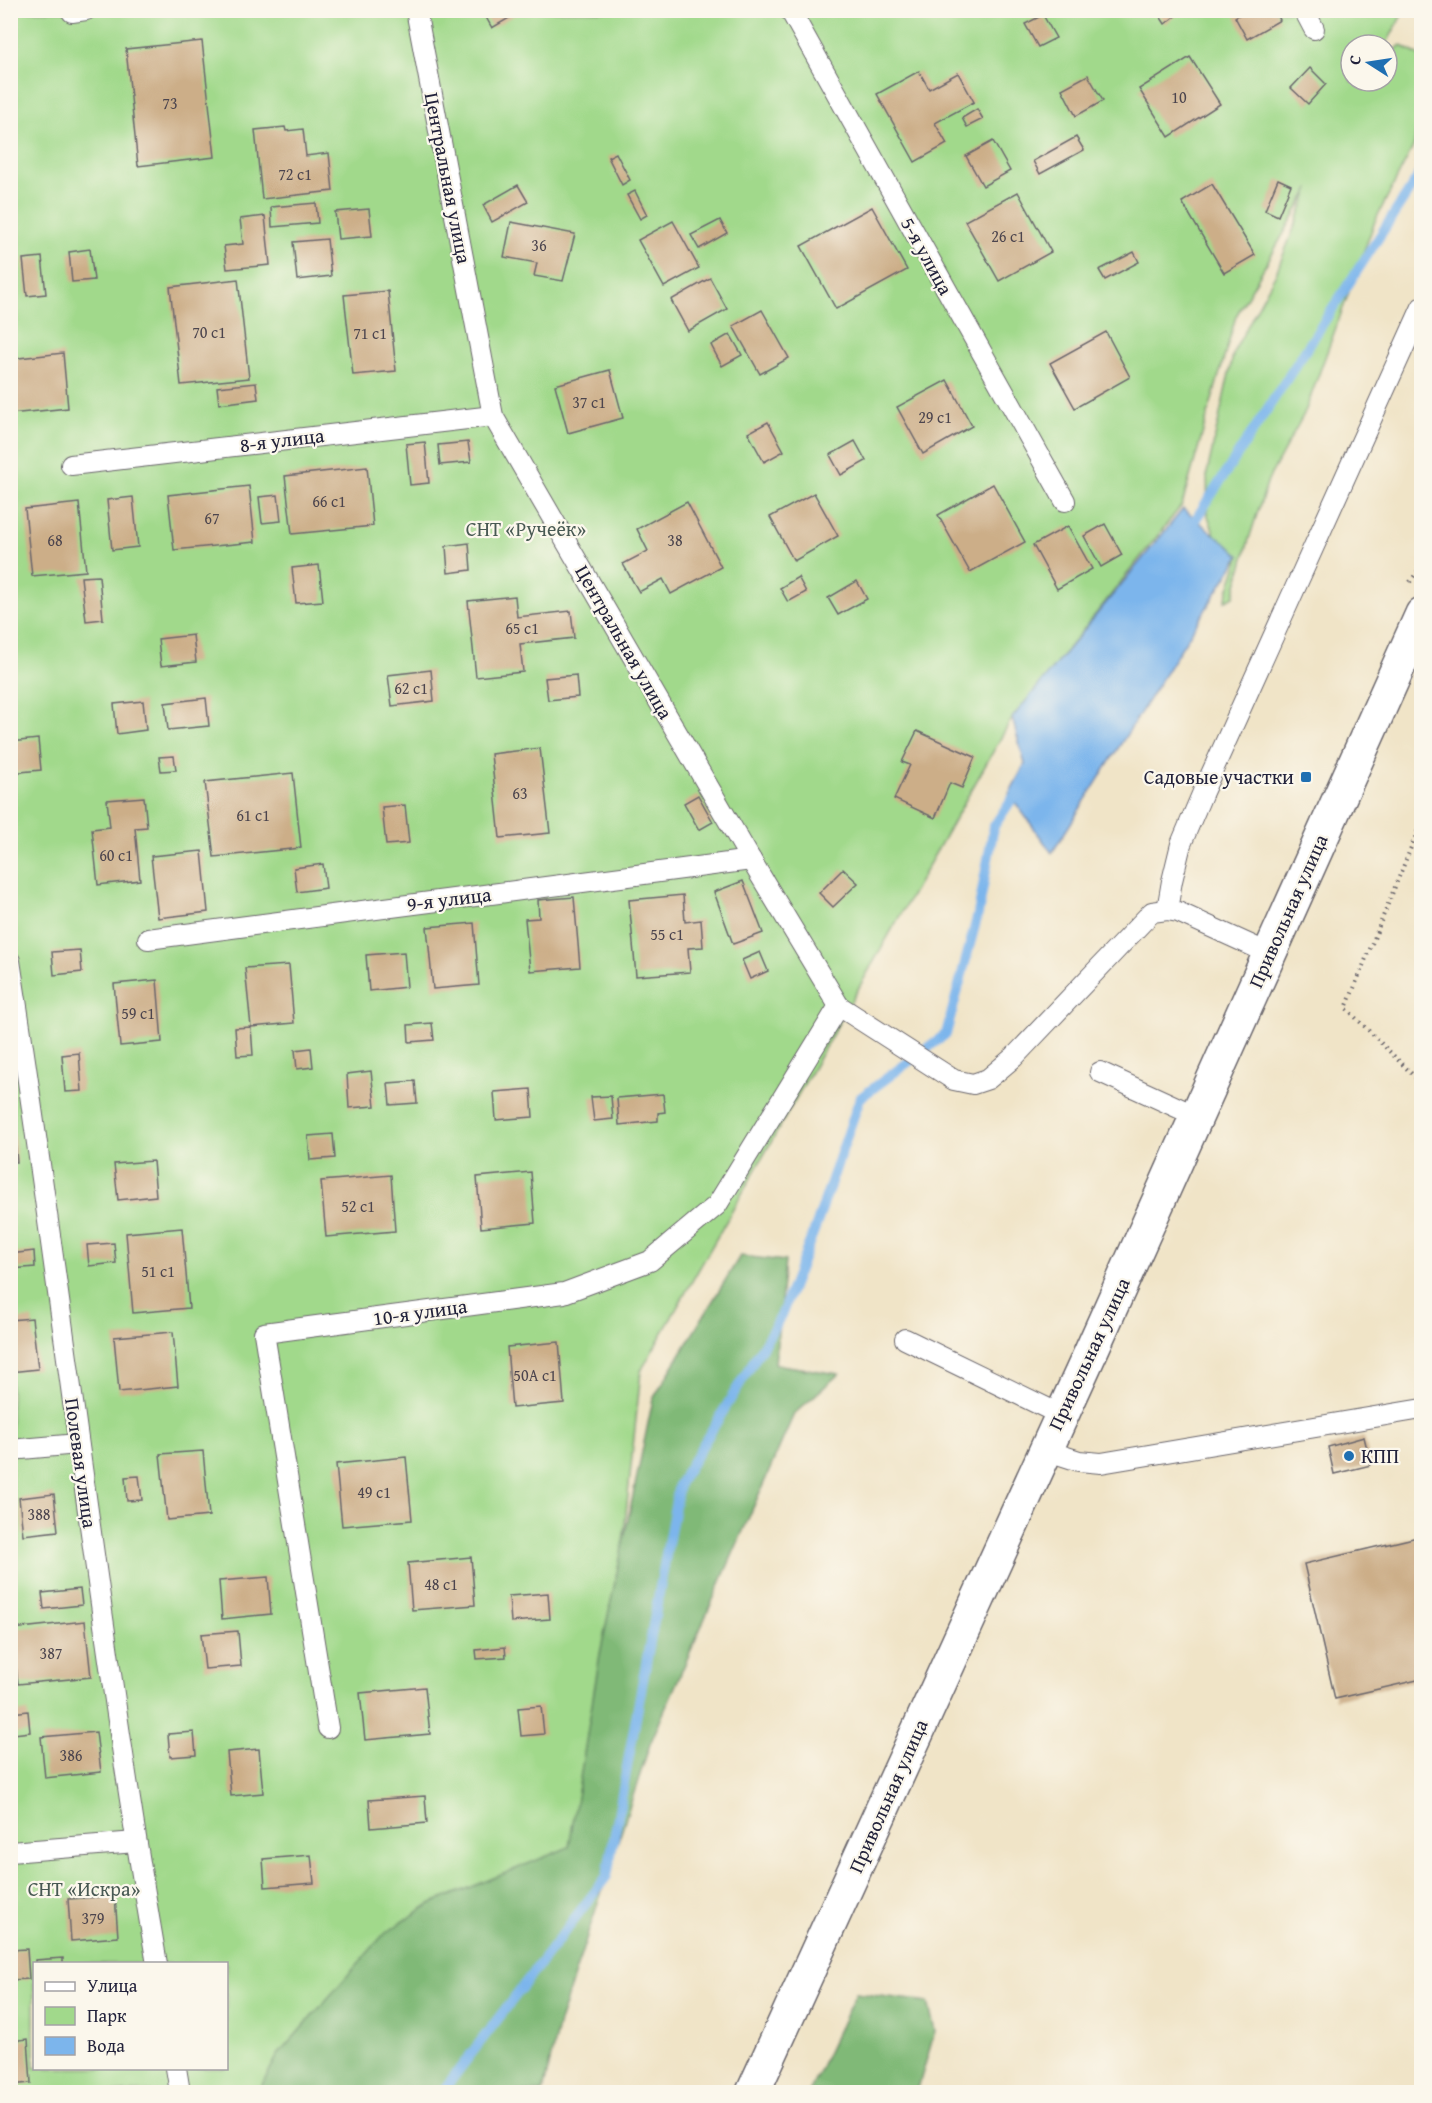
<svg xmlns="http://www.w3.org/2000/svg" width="1432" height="2103" viewBox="0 0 1432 2103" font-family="'Gentium Book Plus',serif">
	<rect width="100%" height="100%" fill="#fbf7ec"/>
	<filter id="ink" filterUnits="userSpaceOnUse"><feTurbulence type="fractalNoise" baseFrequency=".0167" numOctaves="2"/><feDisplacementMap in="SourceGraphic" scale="12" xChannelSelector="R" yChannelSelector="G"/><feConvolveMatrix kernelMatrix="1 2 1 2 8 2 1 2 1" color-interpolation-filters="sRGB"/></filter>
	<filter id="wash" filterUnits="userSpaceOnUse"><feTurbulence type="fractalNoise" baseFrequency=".008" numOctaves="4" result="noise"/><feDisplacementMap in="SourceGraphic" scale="24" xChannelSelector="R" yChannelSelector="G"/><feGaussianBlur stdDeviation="1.35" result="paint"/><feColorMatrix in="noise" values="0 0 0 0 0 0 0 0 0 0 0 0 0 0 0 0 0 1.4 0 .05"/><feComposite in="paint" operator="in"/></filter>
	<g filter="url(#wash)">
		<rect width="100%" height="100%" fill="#f0e4c7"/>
		<path fill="#a1d98b" stroke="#627e63" stroke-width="1.5" fill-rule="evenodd" d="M11,11h1393l-18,34h-35v36h36v-24l14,-12 20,12v43l-7,45 -39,76 -70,191 -37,68 -19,59 -15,57 -9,5 15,-46 -25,-20 -7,-19 -1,-43 27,-122 42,-78 34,-85 -74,128 -54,189 -172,217 -369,649 -31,295 -31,187 -273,239h-295zM34,1964h192v104h-192z"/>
		<g fill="#80b977" stroke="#516e59" stroke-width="1.5">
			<path d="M740,1256l45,5 -10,103 64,10 -45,40 -144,330 -91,278 -16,70h-285l20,-37 106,-121 46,-30 139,-57 31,-193 53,-255z"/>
			<path d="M856,1993l72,9 7,29 -18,61h-108z"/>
		</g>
		<path fill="#7cb5ec" stroke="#4f6c94" stroke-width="1.5" d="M1183,509l57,46 -188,298 -43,-59 16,-30 -13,-46z"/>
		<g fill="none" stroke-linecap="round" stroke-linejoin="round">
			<g stroke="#7cb5ec" stroke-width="10">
				<path d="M1188,531l234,-360"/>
				<path d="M442,2092l165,-216 72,-392 102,-168 36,-93 43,-125 86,-64 32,-120 16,-88 26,-39"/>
			</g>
		</g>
		<g id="blocks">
			<g fill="#ccae88">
				<path d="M482,10h41l-31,18z"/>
				<path d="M1156,10h27l-18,14z"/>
				<path d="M1247,10h28l5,10 -33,19 -12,-22z"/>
				<path d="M1043,15l13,23 -18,9 -13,-23z"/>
				<path d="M202,41l13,116 -77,9 -12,-117z"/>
				<path d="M1190,57l30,47 -51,33 -30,-48z"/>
				<path d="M1310,68l16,16 -18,20 -17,-16z"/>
				<path d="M919,71l10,18 29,-16 16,29 -39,21 12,21 -32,18 -38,-68z"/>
				<path d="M1088,75l15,26 -27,15 -14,-27z"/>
				<path d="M977,109l6,10 -16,8 -5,-9z"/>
				<path d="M285,127l1,4 17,-2 3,27 23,-3 4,38 -71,8 -7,-69z"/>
				<path d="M1076,137l8,13 -44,24 -7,-13z"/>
				<path d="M993,141l17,30 -27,15 -17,-30z"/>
				<path d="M616,153l14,27 -8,5 -14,-28z"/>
				<path d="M1278,179l13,6 -13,31 -13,-6z"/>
				<path d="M1212,184l43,71 -31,18 -42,-71z"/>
				<path d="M518,185l10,17 -36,20 -9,-17z"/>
				<path d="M635,191l12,24 -7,4 -13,-24z"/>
				<path d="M1018,192l33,60 -52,29 -34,-60z"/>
				<path d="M316,203l2,20 -46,4 -1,-20z"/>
				<path d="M872,207l35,63 -71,39 -35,-63z"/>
				<path d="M369,209l3,27 -34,3 -3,-27z"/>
				<path d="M265,216l5,49 -43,4 -3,-23 19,-2 -3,-25z"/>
				<path d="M720,220l7,13 -28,16 -8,-14z"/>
				<path d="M673,221l26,47 -35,19 -26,-47z"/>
				<path d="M511,222l64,12 -12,47 -29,-5 3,-13 -33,-6z"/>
				<path d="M327,239l4,37 -34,4 -4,-38z"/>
				<path d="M90,249l4,31 -22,2 -3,-30z"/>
				<path d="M1134,252l5,10 -34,18 -6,-10z"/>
				<path d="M42,257l4,37 -19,2 -4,-37z"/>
				<path d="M710,278l17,31 -39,22 -17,-31z"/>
				<path d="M238,279l11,99 -68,7 -11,-98z"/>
				<path d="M388,291l8,80 -43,4 -9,-80z"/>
				<path d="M762,310l27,48 -29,16 -27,-48z"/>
				<path d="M1106,332l24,45 -55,31 -25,-45z"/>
				<path d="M730,334l12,21 -20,11 -11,-21z"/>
				<path d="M63,353l5,55 -58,6v-55z"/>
				<path d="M610,370l13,48 -55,15 -13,-48z"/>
				<path d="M947,380l25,46 -49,28 -26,-47z"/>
				<path d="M256,383l2,16 -39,5 -2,-17z"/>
				<path d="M768,422l16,29 -20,11 -16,-29z"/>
				<path d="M855,441l11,20 -25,14 -11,-20z"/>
				<path d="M425,442l4,41 -19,2 -4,-41z"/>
				<path d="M468,442l3,20 -31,3 -2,-20z"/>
				<path d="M367,467l6,59 -81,8 -7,-58z"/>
				<path d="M993,484l32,58 -55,30 -32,-57z"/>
				<path d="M249,486l6,56 -81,8 -6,-55z"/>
				<path d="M814,493l24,43 -44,25 -24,-44z"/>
				<path d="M278,495l3,26 -19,2 -3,-26z"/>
				<path d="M133,497l5,50 -26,3 -5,-50z"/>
				<path d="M687,502l34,65 -50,27 -8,-15 -24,13 -16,-28 25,-13 -11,-22z"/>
				<path d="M79,503l7,68 -54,5 -7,-67z"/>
				<path d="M1105,524l17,31 -21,12 -17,-31z"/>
				<path d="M1068,526l24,43 -35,20 -24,-44z"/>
				<path d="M469,543l2,27 -23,3 -2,-27z"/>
				<path d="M319,565l4,36 -27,2 -4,-35z"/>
				<path d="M99,576l4,43 -17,2 -5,-44z"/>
				<path d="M798,577l8,15 -18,10 -8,-14z"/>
				<path d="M857,581l10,18 -29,16 -10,-17z"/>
				<path d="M515,596l2,21 54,-6 3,27 -54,6 3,28 -47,5 -8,-76z"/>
				<path d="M193,635l3,27 -35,4 -3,-27z"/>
				<path d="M431,670l3,31 -42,5 -4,-31z"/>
				<path d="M576,675l2,22 -30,3 -3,-22z"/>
				<path d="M206,698l3,28 -41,4 -3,-27z"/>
				<path d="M143,701l3,29 -29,4 -3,-30z"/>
				<path d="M917,731l58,26 -13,31 -12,-5 -15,35 -41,-19 16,-34 -8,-3z"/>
				<path d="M38,739l3,31 -31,3v-31z"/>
				<path d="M540,748l10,85 -50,5 -9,-84z"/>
				<path d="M174,756l2,14 -15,1 -2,-14z"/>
				<path d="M293,773l8,75 -87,9 -9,-75z"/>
				<path d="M698,795l15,27 -14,8 -15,-27z"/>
				<path d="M144,797l3,30 -12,1 5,52 -42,5 -6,-56 18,-2 -3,-27z"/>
				<path d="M405,805l4,38 -23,2 -4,-38z"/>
				<path d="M202,851l6,61 -50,6 -7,-62z"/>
				<path d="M323,864l3,24 -29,4 -3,-24z"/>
				<path d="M843,869l15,14 -25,24 -14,-14z"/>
				<path d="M743,881l20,52 -30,11 -19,-52z"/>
				<path d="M683,895l2,27 16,-2 2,27 -15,1 2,24 -54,4 -7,-76z"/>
				<path d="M574,897l6,70 -50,4 -5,-52 14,-1 -1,-18z"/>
				<path d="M474,923l5,62 -46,4 -6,-62z"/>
				<path d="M80,950l2,22 -28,3 -2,-23z"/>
				<path d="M404,952l3,35 -38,4 -3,-36z"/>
				<path d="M760,952l8,19 -18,8 -8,-19z"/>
				<path d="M289,965l5,58 -43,4 -6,-59z"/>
				<path d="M157,980l5,62 -42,4 -6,-62z"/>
				<path d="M432,1023l2,17 -25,2 -1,-17z"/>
				<path d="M251,1027l2,28 -16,1 -2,-28z"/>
				<path d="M311,1048l2,19 -16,2 -2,-19z"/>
				<path d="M79,1053l3,38 -17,1 -3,-37z"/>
				<path d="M371,1071l4,35 -26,2 -2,-34z"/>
				<path d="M415,1081l2,22 -27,2 -2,-22z"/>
				<path d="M531,1089l2,28 -37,3 -2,-28z"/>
				<path d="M663,1094l2,18 -7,1v8l-39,4 -2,-27z"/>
				<path d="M611,1096l2,23 -19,2 -3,-24z"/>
				<path d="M10,1133h4l3,29h-7z"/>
				<path d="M333,1134l2,24 -25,2 -2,-24z"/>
				<path d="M153,1161l3,35 -38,4 -4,-36z"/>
				<path d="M531,1172l4,51 -54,5 -4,-51z"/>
				<path d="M391,1175l4,56 -69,6 -5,-56z"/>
				<path d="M182,1228l7,80 -56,5 -7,-80z"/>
				<path d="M114,1243l2,20 -27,3 -2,-21z"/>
				<path d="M34,1251l1,16 -23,2 -2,-15z"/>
				<path d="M32,1318l6,51 -28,3v-52z"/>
				<path d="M173,1332l5,54 -59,6 -5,-55z"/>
				<path d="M559,1342l5,61 -52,5 -5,-61z"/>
				<path d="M1364,1437l7,28 -37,9 -6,-27z"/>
				<path d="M203,1451l6,65 -42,4 -7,-66z"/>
				<path d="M406,1457l6,63 -70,6 -6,-62z"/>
				<path d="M139,1476l3,24 -15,1 -2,-24z"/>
				<path d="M54,1494l4,37 -35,4 -4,-37z"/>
				<path d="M1422,1536v143l-87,20 -31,-135z"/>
				<path d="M471,1557l4,48 -63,5 -4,-47z"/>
				<path d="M268,1577l3,37 -49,5 -3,-38z"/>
				<path d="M80,1589l2,16 -38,4 -2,-16z"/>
				<path d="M548,1593l2,26 -39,3 -2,-26z"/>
				<path d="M85,1621l6,56 -73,7 -6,-55z"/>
				<path d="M238,1631l3,35 -36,3 -4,-35z"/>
				<path d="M505,1647l1,10 -29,2 -1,-9z"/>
				<path d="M425,1687l5,47 -65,6 -5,-47z"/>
				<path d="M541,1706l3,28 -23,2 -3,-28z"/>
				<path d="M28,1711l2,21 -16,2 -2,-21z"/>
				<path d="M96,1732l5,40 -56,6 -4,-41z"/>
				<path d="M194,1732l2,23 -26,2 -2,-23z"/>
				<path d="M259,1749l4,44 -32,3 -4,-44z"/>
				<path d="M425,1796l2,27 -56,5 -2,-28z"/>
				<path d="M311,1855l3,28 -49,4 -2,-28z"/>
				<path d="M115,1896l3,41 -47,4 -3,-42z"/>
				<path d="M27,1949l2,30 -19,1v-30z"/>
				<path d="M63,1958v6h-28v-4z"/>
				<path d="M28,2039l3,44 -21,2v-44z"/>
			</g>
		</g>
	</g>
	<g filter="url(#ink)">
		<use href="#blocks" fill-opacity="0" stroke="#6a666c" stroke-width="1.5"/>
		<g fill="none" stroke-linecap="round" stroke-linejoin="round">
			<g stroke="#6a666c" stroke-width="22">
				<g id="lane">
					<path d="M416,10l77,406 258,444 88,146 115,74 19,4 15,-5 26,-22 138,-145 15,-2 11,2 90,41"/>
					<path d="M790,10l275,491"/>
					<path d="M1304,10l10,19"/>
					<path d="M72,12l14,-2"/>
					<path d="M71,465l422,-49"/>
					<path d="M1167,910l5,-29 9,-37 22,-52 219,-485"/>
					<path d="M148,939l603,-79"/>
					<path d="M10,961c52,333 89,670 147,1003"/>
					<path d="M1100,1072l96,44"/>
					<path d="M905,1339l156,76"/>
					<path d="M10,1450l68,-6"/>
					<path d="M1045,1450l34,11 22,2 321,-54"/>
					<path d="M328,1728l-64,-395 300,-40 86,-32 67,-56 122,-199"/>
					<path d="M10,1852l126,-10"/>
					<path d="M176,2068l4,24"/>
				</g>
			</g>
			<g stroke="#6a666c" stroke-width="36">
				<path id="secondary" d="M753,2092l336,-736 333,-742"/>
			</g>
			<g stroke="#6a666c" stroke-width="4" stroke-dasharray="1.5 4.5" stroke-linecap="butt">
				<path d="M1410,582l12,-17"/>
				<path d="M1422,820l-76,188 76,76"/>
			</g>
			<use href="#lane" stroke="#fff" stroke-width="20"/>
			<use href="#secondary" stroke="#fff" stroke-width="33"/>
		</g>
	</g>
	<g fill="#1f6fb2" stroke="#fbf7ec" stroke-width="2">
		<rect x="1300" y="771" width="12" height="12" rx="3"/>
		<circle cx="1349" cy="1456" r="6"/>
	</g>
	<g text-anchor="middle" stroke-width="4.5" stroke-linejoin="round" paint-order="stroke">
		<g font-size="16" fill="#4c454e">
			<text x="1179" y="103">10</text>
			<text x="170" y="109">73</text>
			<text x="295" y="180">72 с1</text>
			<text x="1008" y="242">26 с1</text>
			<text x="539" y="251">36</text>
			<text x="209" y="338">70 с1</text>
			<text x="370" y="339">71 с1</text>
			<text x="589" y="408">37 с1</text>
			<text x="935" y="423">29 с1</text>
			<text x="329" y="507">66 с1</text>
			<text x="212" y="524">67</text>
			<text x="55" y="546">68</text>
			<text x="675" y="546">38</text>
			<text x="522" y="634">65 с1</text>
			<text x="411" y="694">62 с1</text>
			<text x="520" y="799">63</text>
			<text x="253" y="821">61 с1</text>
			<text x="116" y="861">60 с1</text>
			<text x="667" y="940">55 с1</text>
			<text x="138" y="1019">59 с1</text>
			<text x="358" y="1212">52 с1</text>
			<text x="158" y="1277">51 с1</text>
			<text x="535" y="1381">50А с1</text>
			<text x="374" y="1498">49 с1</text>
			<text x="39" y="1520">388</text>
			<text x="441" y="1590">48 с1</text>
			<text x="51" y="1659">387</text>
			<text x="71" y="1761">386</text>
			<text x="93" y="1924">379</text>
		</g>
		<g font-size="20" fill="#22223b" stroke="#fbf7ec">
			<text transform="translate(448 178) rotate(79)" y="7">Центральная улица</text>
			<text transform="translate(927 256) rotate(61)" y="7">5-я улица</text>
			<text transform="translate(282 440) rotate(-7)" y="7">8-я улица</text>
			<text transform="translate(624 642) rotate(60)" y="7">Центральная улица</text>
			<text transform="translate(449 899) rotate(-7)" y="7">9-я улица</text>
			<text transform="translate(1288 911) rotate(-66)" y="7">Привольная улица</text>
			<text transform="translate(420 1312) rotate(-8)" y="7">10-я улица</text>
			<text transform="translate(1089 1354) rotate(-65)" y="7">Привольная улица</text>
			<text transform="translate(81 1463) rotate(82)" y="7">Полевая улица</text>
			<text transform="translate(888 1796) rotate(-66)" y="7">Привольная улица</text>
		</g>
		<g font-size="20" fill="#485953" stroke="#fbf7ec">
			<text x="526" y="536">СНТ «Ручеёк»</text>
			<text x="84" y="1896">СНТ «Искра»</text>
		</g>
		<g font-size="20" fill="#22223b" stroke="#fbf7ec" text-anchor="end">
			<text x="1294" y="784">Садовые участки</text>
			<text x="1361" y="1463" text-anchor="start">КПП</text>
		</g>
	</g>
	<rect width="1432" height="2103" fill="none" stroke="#fbf7ec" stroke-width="36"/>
	<rect x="33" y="1962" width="195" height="108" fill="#fbf7ec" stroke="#a4a2a5" stroke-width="1.5"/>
	<rect x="45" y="1982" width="30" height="9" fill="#ffffff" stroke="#a4a2a5" stroke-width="1.5"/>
	<text x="87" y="1992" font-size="18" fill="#22223b">Улица</text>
	<rect x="45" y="2007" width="30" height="18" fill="#a1d98b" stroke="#a4a2a5" stroke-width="1.5"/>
	<text x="87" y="2022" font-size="18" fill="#22223b">Парк</text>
	<rect x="45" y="2037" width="30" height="18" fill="#7cb5ec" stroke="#a4a2a5" stroke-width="1.5"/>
	<text x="87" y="2052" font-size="18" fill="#22223b">Вода</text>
	<g transform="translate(1369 63) rotate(282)"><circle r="28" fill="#fbf7ec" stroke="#a4a2a5" stroke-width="1.5"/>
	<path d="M0-4.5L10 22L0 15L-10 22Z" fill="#1f6fb2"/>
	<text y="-9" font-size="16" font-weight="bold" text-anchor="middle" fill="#22223b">С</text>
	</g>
</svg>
